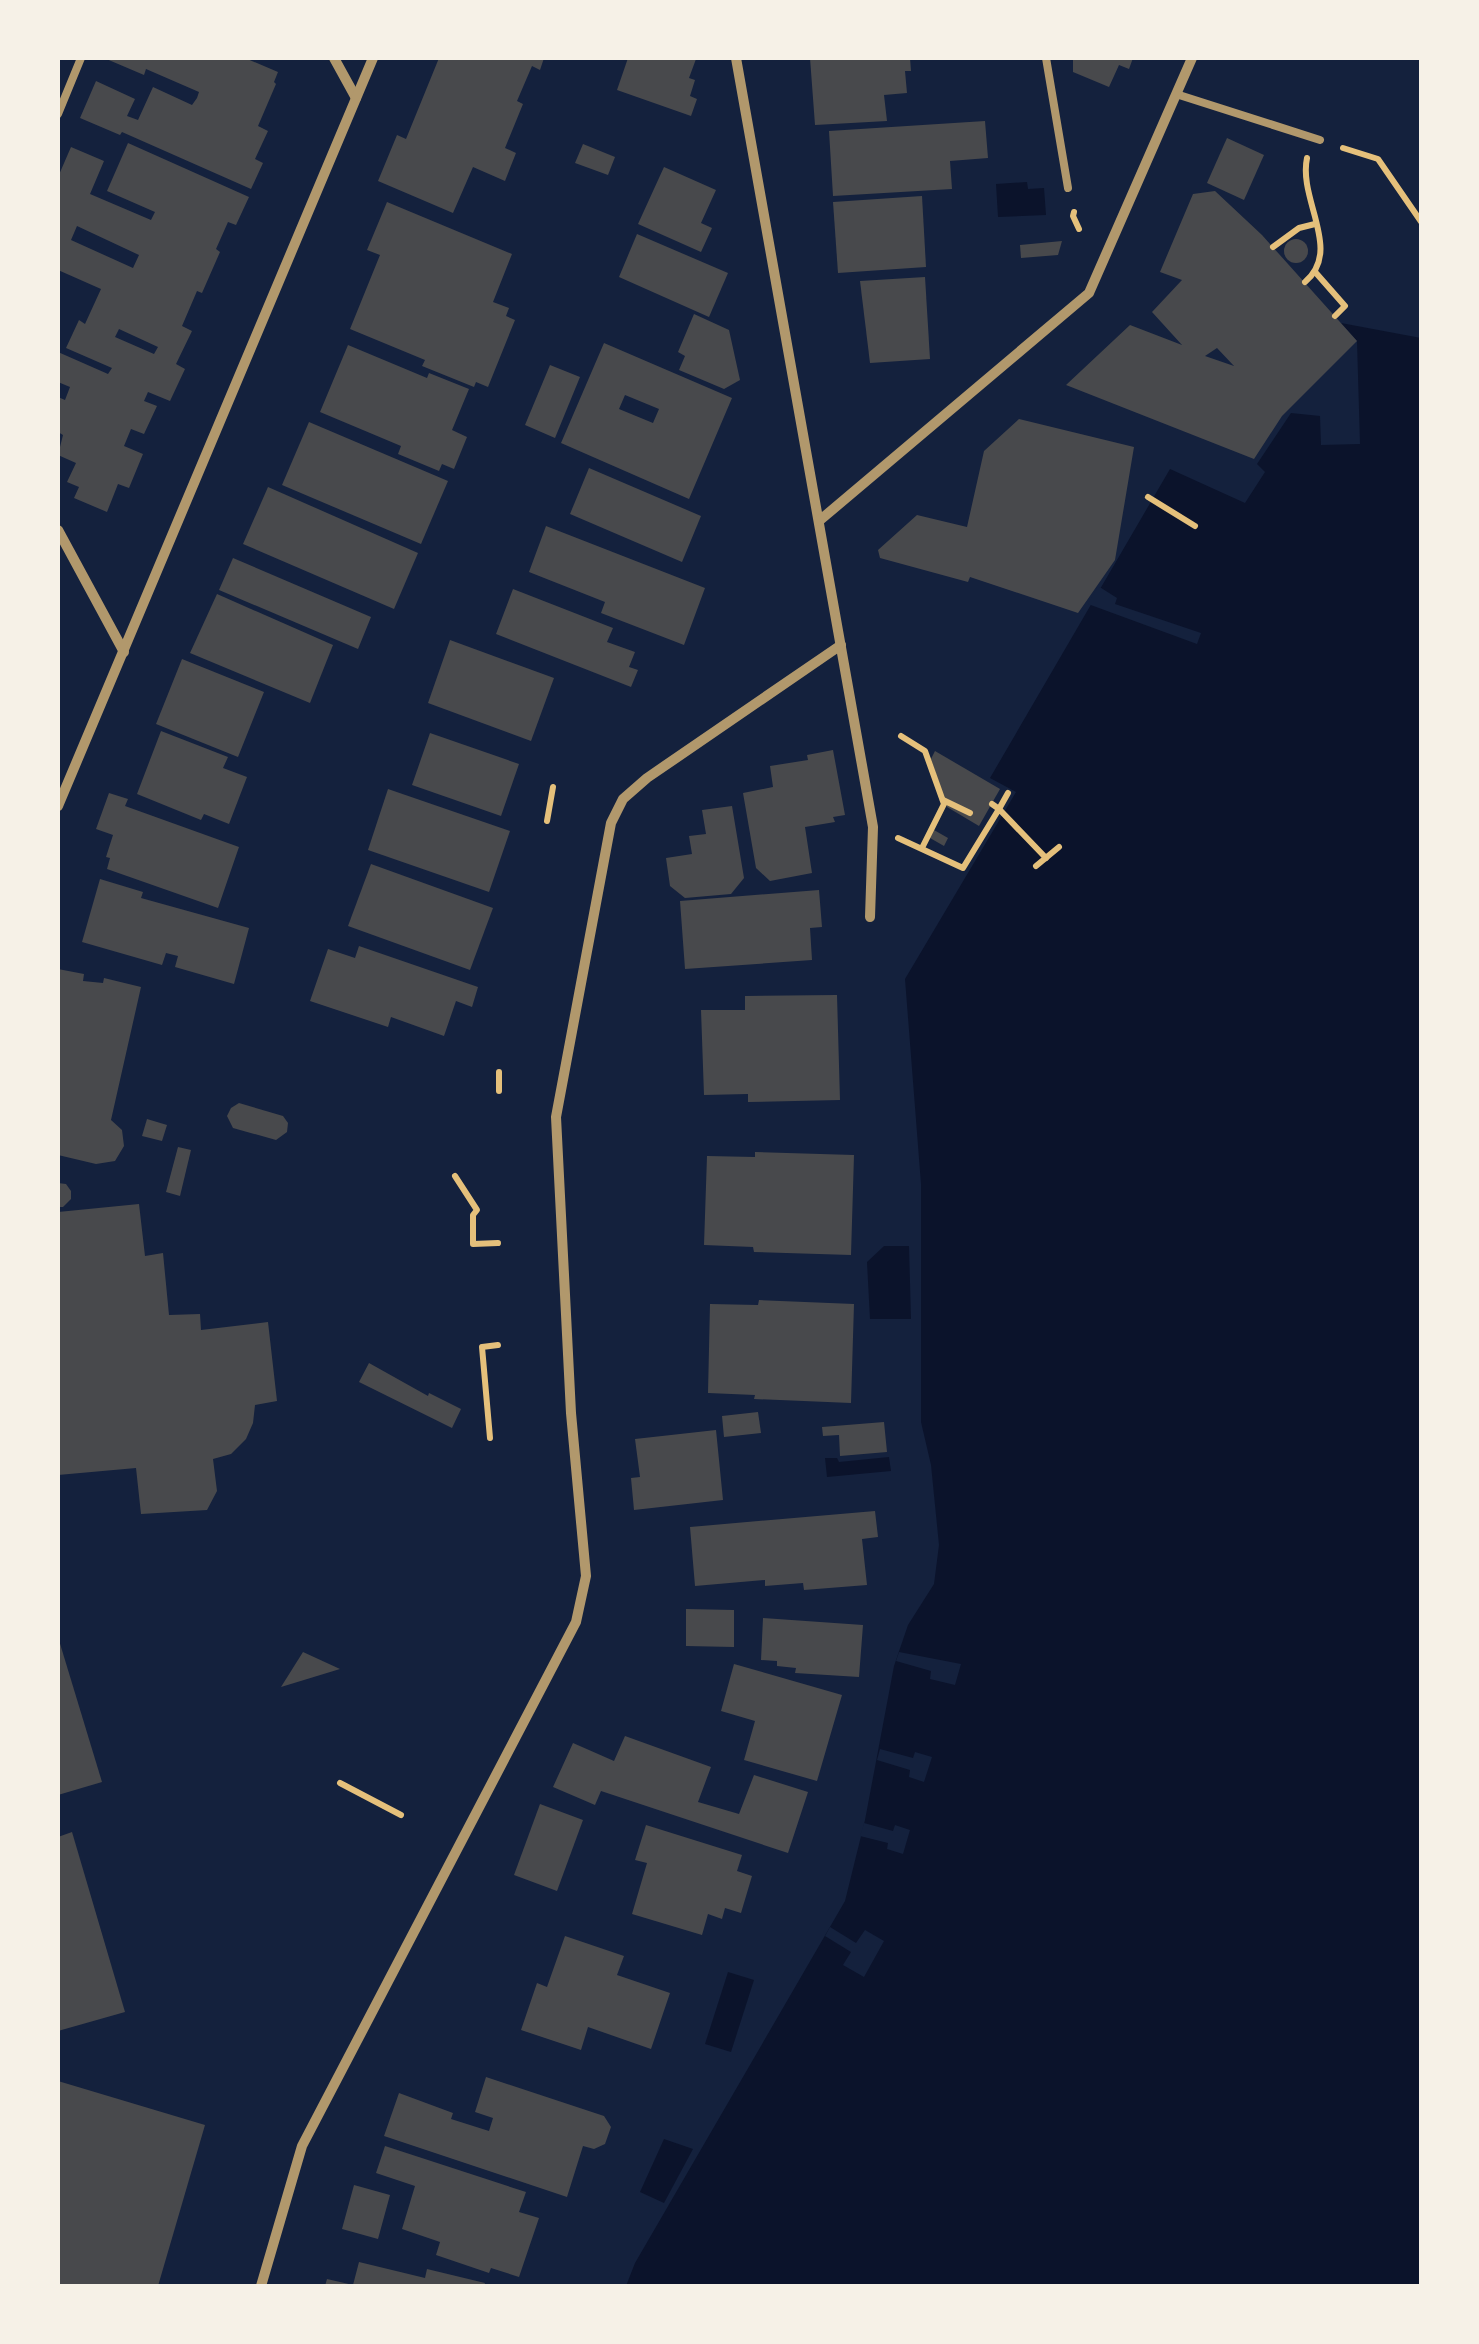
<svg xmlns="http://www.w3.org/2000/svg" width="1479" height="2344" viewBox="0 0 1479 2344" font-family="Cabin,sans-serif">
	<rect width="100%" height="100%" fill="#14213d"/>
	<g fill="#0b132b">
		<path d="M1027,182l1,7 16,-1 2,27 -48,2 -2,-33z"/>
		<path d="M1341,323l80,15v1948h-795l9,-23 210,-362 20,-81 29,-154 14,-41 26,-41 5,-39 -8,-80 -10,-43v-238l-16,-205 111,-187 -26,-14 180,-309 75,34 20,-31 -8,-8 34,-51 29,3 1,29 39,-1 -3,-103z"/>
		<path d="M884,1246h25l2,73h-41l-3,-57z"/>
		<path d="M889,1457l2,14 -64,6 -2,-19h12l2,4z"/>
		<path d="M728,1972l26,8 -23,72 -26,-8z"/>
		<path d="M664,2139l29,10 -29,54 -24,-11z"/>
	</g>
	<g fill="#14213d">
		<path d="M1098,586l19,12 -2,6 86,29 -4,11 -109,-40z"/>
		<path d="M899,1652l62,12 -6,21 -25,-6 1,-8 -35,-10z"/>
		<path d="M880,1749l33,9 2,-6 17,5 -8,25 -15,-5 1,-7 -33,-10z"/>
		<path d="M864,1823l29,8 2,-6 15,5 -7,24 -16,-5 1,-6 -28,-7z"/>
		<path d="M830,1927l26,16 9,-13 19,11 -20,36 -21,-12 8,-13 -26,-16z"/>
	</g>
	<g fill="#48494c" fill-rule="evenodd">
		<path d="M104,58h141l33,14 -4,10 2,2 -18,42 10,5 -13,28 8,4 -12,26 -129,-57 -2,3 -40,-17 16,-37 39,18 -8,17 11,4 15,-33 39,18 5,-7 2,-6 -53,-23 -2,6z"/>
		<path d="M439,58h105l-4,12 -8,-4 -15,35 6,3 -18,44 11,5 -11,28 -32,-14 -20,46 -75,-32 19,-46 9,4z"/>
		<path d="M628,58l68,1 -7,19 6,2 -5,16 7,3 -6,17 -74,-26z"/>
		<path d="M810,58h100l1,13h-6l2,22 -23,2 3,26 -72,4z"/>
		<path d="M1073,58h60l-4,11 -10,-4 -10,22 -36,-15z"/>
		<path d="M985,121l3,37 -38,3 2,28 -119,7 -4,-65z"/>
		<path d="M1227,138l37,17 -20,45 -37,-17z"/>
		<path d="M128,143l121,54 -13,28 -8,-3 -12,27 4,3 -18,41 -5,-2 -15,35 10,5 -16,33 9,5 -15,32 -22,-9 -4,9 13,5 -13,28 -13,-5 -7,17 19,8 -14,34 -11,-4 -11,28 -33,-14 5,-11 -12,-5 9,-19 -18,-8 5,-20 -5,-3v-35l7,3 5,-13 -12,-5v-30l50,22 4,-6 -46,-20 13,-28 6,4 16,-35 -43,-19v-93l13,-30 33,14 -14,33 61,26 4,-8 -48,-21zM77,226l62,29 -6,13 -62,-28zM119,329l39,18 -4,7 -39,-17z"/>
		<path d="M583,144l32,13 -7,18 -33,-12z"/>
		<path d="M664,167l52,23 -15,33 11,5 -11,24 -63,-28z"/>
		<path d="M1215,191l47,44 95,106 -75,75 -28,43 -188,-74 64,-60 52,20 -30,-33 30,-32 -22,-8 33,-78zM1217,348l17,18 -29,-10z"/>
		<path d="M922,196l4,71 -88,6 -5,-71z"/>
		<path d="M387,202l125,52 -19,48 16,6 -3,8 9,4 -27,67 -12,-5 -2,5 -52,-21 3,-6 -75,-31 30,-74 -13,-5z"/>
		<path d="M637,234l91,39 -19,44 -90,-40z"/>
		<circle cx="1296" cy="251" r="12"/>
		<path d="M1062,241l-4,14 -37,3 -1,-13z"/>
		<path d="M925,277l5,82 -60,4 -10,-82z"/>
		<path d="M694,314l35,16 11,50 -16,9 -45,-19 6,-14 -7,-4z"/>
		<path d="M604,343l128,55 -43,101 -128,-56zM625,395l34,14 -6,14 -34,-14z"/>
		<path d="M348,345l79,33 2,-5 40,16 -17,41 15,7 -13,32 -12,-5 -3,7 -41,-17 3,-8 -81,-34z"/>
		<path d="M550,365l30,12 -25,61 -30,-13z"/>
		<path d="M1019,419l115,28 -19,113 -37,53 -108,-36 -2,5 -88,-24 -2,-8 39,-35 50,12 17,-76z"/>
		<path d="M309,422l139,59 -27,63 -139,-59z"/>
		<path d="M589,468l112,48 -19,46 -112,-48z"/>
		<path d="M268,487l150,66 -24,56 -151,-65z"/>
		<path d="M546,526l159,62 -21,57 -83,-32 4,-11 -76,-30z"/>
		<path d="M233,558l138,59 -13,32 -139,-59z"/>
		<path d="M513,589l100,39 -6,14 28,10 -6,15 9,3 -7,17 -135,-53z"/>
		<path d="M217,594l116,51 -23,58 -120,-50z"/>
		<path d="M450,640l104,38 -23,63 -103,-38z"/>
		<path d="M182,659l82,33 -26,65 -82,-33z"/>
		<path d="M161,731l67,26 -5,11 24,9 -18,47 -25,-10 -3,6 -64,-26z"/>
		<path d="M430,733l89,31 -18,52 -89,-31z"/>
		<path d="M833,750l12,65 -12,2 2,5 -30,5 7,46 -42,8 -14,-13 -13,-75 30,-6 -3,-21 38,-6 -1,-5z"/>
		<path d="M935,751l65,38 -21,37 -32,-19 -16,-48z"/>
		<path d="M388,789l122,42 -21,61 -121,-42z"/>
		<path d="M109,793l19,6 -3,7 114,41 -21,61 -111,-39 3,-11 -4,-1 7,-22 -17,-6z"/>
		<path d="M732,806l12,72 -13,16 -46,4 -15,-12 -4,-28 26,-4 -3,-18 17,-2 -4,-24z"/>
		<path d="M934,830l14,8 -4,8 -14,-8z"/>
		<path d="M371,864l122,44 -23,62 -122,-44z"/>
		<path d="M100,879l43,13 -2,6 108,30 -15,56 -59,-17 3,-11 -12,-3 -4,12 -80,-23z"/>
		<path d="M819,890l3,37 -12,1 2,32 -127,9 -5,-68z"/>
		<path d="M359,946l119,41 -6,20 -16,-6 -12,35 -53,-19 -3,10 -78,-26 18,-52 27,9z"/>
		<path d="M58,969l26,5 -1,7 20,2 1,-5 37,9 -30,133 11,10 2,16 -9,15 -19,3 -38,-9z"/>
		<path d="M837,995l3,105 -92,2v-8l-44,1 -3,-85h44v-14z"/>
		<path d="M239,1103l44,13 5,7 -1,9 -11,8 -43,-12 -6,-12 4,-8z"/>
		<path d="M147,1119l20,6 -5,16 -20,-5z"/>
		<path d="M178,1147l13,3 -11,46 -14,-4z"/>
		<path d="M755,1152l99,3 -3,100 -97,-3 -1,-5 -49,-2 3,-89 48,1z"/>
		<path d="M58,1183l8,1 5,7v8l-8,8h-5z"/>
		<path d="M139,1204l6,52 18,-3 6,62 31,-1 1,16 67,-8 9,79 -22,4 -2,18 -7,16 -15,15 -18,5 4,32 -10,19 -66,4 -5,-46 -78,7v-263z"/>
		<path d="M759,1300l95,4 -3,99 -97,-4 1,-4 -47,-2 2,-89 48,1z"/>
		<path d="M369,1363l59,33 1,-3 32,16 -9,19 -93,-46z"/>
		<path d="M758,1412l3,21 -37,4 -2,-21z"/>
		<path d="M884,1422l3,30 -47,4 -1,-21 -16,1 -1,-9z"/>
		<path d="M716,1430l7,70 -89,10 -3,-32 9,-1 -5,-38z"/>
		<path d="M875,1511l3,26 -16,2 5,46 -63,5 -1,-7 -38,3v-6l-70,6 -5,-59z"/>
		<path d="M686,1609l48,1v37l-48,-1z"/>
		<path d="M763,1618l100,7 -4,52 -64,-4 1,-5 -19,-2v-5l-16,-1z"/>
		<path d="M58,1637l44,145 -44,13z"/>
		<path d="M303,1652l37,17 -59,18z"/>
		<path d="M734,1664l108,31 -25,86 -73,-21 11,-39 -34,-10z"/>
		<path d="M625,1736l86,31 -13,35 41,12 15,-39 54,17 -20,61 -187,-62 -6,14 -42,-18 20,-44 41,18z"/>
		<path d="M540,1804l43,16 -26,71 -43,-16z"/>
		<path d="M646,1825l96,30 -5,16 15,5 -11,37 -16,-5 -3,11 -14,-5 -6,21 -70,-21 15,-51 -12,-3z"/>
		<path d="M72,1832l53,180 -67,19v-194z"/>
		<path d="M565,1936l59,20 -7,19 53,18 -19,56 -63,-22 -7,23 -60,-20 16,-47 10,4z"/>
		<path d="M486,2077l118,39 7,11 -6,17 -11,5 -11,-3 -16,51 -183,-61 15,-43 54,20 -2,6 38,12 4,-13 -18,-6z"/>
		<path d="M58,2081l147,44 -47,161h-100z"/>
		<path d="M385,2146l141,46 -7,20 20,6 -20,59 -28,-9 -2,5 -53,-18 4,-13 -38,-13 13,-43 -39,-13z"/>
		<path d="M354,2185l36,10 -12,44 -36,-10z"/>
		<path d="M359,2262l66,16 2,-9 58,14 -1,3h-159l2,-7 26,6z"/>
	</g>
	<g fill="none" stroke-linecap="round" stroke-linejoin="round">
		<g stroke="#e5c07b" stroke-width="6">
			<path d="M1343,148l35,11 44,64"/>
			<path d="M1074,212l-1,4 6,13"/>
			<path d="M1273,247l26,-19 16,-4"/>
			<path d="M1316,273l29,33 -10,10"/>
			<path d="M1305,282c38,-32 -7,-82 2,-124"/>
			<path d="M1148,497l47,29"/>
			<path d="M901,736l24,15 19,53 -22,44"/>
			<path d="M943,800l27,13"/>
			<path d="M992,804l7,5 9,-16"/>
			<path d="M547,821l6,-34"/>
			<path d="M898,838l65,30 36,-59 47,49"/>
			<path d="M1036,866l23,-19"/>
			<path d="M499,1072v19"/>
			<path d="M455,1176l22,34 -4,5v29l25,-1"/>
			<path d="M490,1438l-8,-91 16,-2"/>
			<path d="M340,1783l61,32"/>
		</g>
		<g stroke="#b1986c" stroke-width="8">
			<path d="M1046,58l22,130"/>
			<path d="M1176,94l144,46"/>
			<path d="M58,114l23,-56"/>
		</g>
		<g stroke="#b1986c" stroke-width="10">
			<path d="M334,58l22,40"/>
			<path d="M736,58l137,769 -3,90"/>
			<path d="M819,521l270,-228 103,-235"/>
			<path d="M58,530l66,122"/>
			<path d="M58,806l315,-748"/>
			<path d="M261,2286l41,-140 274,-524 10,-46 -15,-163 -15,-296 55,-294 12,-24 24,-21 194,-133"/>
		</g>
	</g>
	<rect width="1479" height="2344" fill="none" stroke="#f6f1e7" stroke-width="120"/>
</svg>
